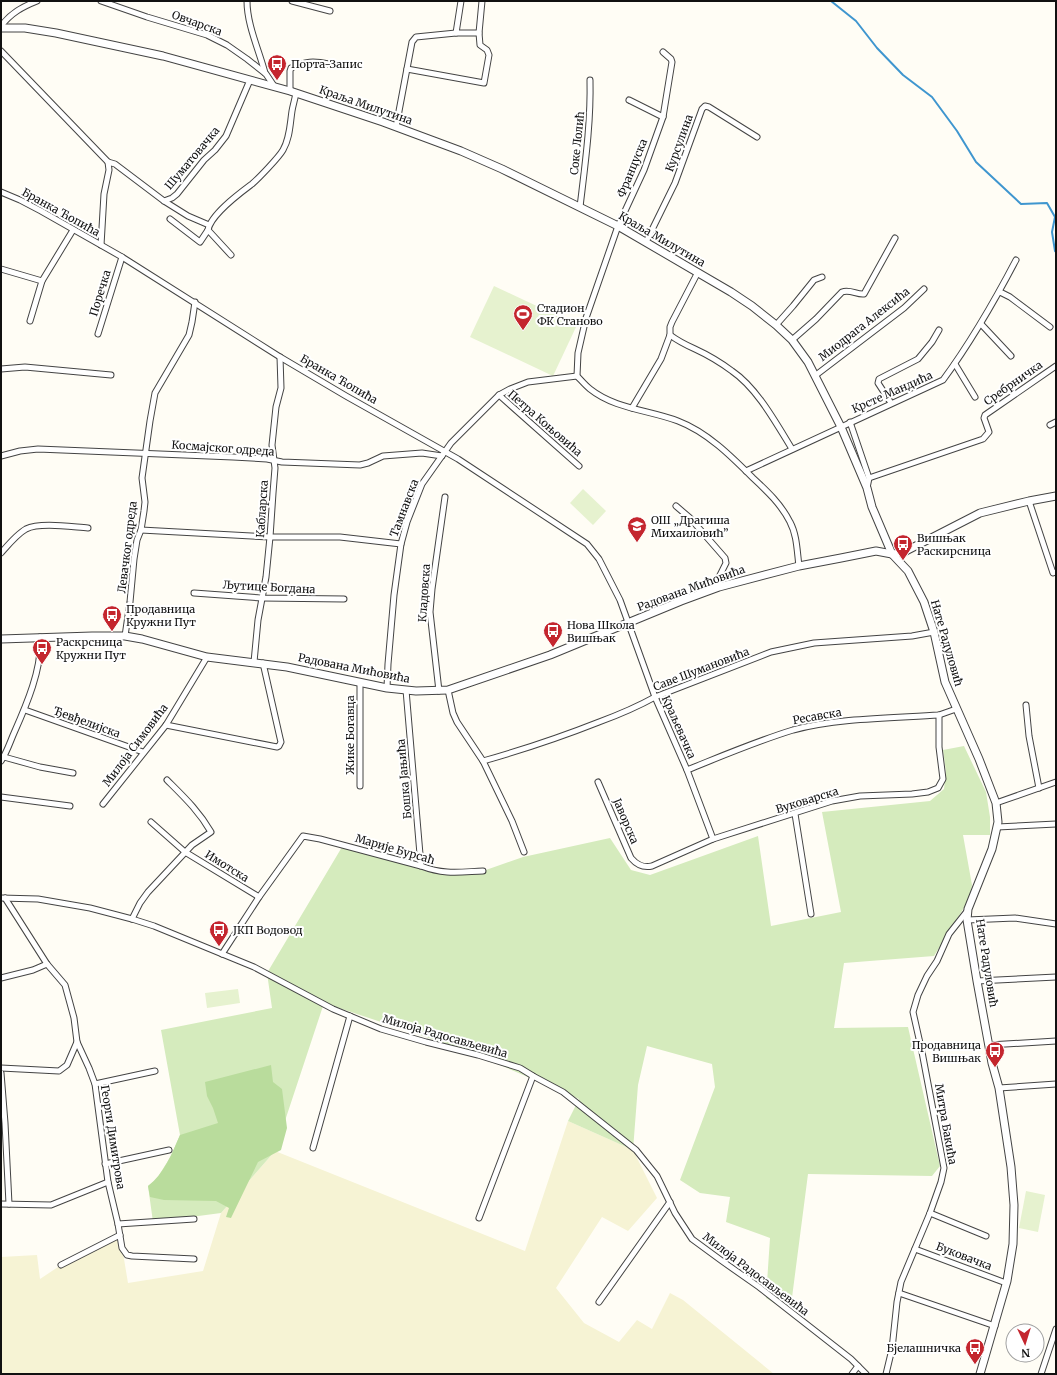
<svg xmlns="http://www.w3.org/2000/svg" width="1057" height="1375" viewBox="0 0 1057 1375" font-family="Merriweather,serif">
	<rect width="100%" height="100%" fill="#fffdf5"/>
	<path fill="#f6f3d4" d="M568,1121l65,29 24,48 -29,33 -26,-14 -46,71 28,35 35,19 18,-22 15,9 18,-36 13,7 91,74h-773v-117l36,-2 3,24 21,-14 59,-30 8,48 75,-12 18,-58 54,-62 250,100z"/>
	<path fill="#d5ebbd" d="M964,746l22,46 4,25v18h-27l9,50 -2,13 -36,58 -90,7 -10,65 74,-1 32,139 -8,10 -124,-2 -18,139 -24,-15 4,-60 -44,-16 4,-25 -30,-4 -20,-13 35,-93 -3,-23 -65,-18 -9,39 -5,65 -65,-29 11,-22 -114,-49 -141,-47 -49,148 -54,62 -68,9 -5,-36 8,-6 15,-24 9,-21 -19,-105 111,-22 -5,-35 75,-126 91,24h50l40,-14 87,-19 21,32 19,5 108,-39 13,90 70,-14 -19,-100 108,-11 14,-12 2,-17 -3,-22z"/>
	<path fill="#b9dc9c" d="M271,1065l2,17 9,7 5,39 -6,22 -23,12 -27,56 -5,-1 3,-9 -13,-7 -52,-1 -14,-3 -2,-11c16,-12 24,-33 32,-51l38,-12 -5,-15 -6,-12 -2,-14z"/>
	<g fill="#e6f2cf">
		<path d="M494,286l83,39 -24,51 -83,-39z"/>
		<path d="M583,489l23,22 -13,14 -23,-22z"/>
		<path d="M238,989l2,14 -33,5 -2,-15z"/>
		<path d="M1026,1191l19,4 -7,37 -19,-4z"/>
	</g>
	<g fill="none" stroke-linecap="round" stroke-linejoin="round">
		<path stroke="#3f96cf" stroke-width="2" d="M831,1l25,20 21,27 26,27 29,22 25,34 19,31 45,42 26,-1 8,14 -3,15 3,19 1,1"/>
		<g stroke="#444" stroke-width="7">
			<g id="minor">
				<path d="M101,1l46,16 60,18 20,10 20,14 19,15 8,12"/>
				<path d="M247,1c0,24 12,49 18,72"/>
				<path d="M292,1l38,10"/>
				<path d="M461,1l-5,32h23"/>
				<path d="M1,26c10,-13 21,-19 36,-25"/>
				<path d="M1,51l107,111 1,8 -5,24 -3,51"/>
				<path d="M663,52l8,7 1,3 -9,55 -19,53 -26,56 -32,92 -8,35 -1,23c4,4 8,9 13,13 25,20 59,21 88,32 29,11 53,35 75,57 14,13 28,26 37,44 7,13 7,29 9,44"/>
				<path d="M407,69l77,14 5,-28 -2,-5 -7,-5 -1,-12 3,-32"/>
				<path d="M290,91v-20l1,-3c14,-7 23,-7 38,-4"/>
				<path d="M629,100l34,17"/>
				<path d="M396,127l16,-85 4,-5 40,-4"/>
				<path d="M108,162l7,2 49,37 24,15 21,9"/>
				<path d="M1,192l19,8 21,11 81,46 158,100 66,39 112,63 129,85 12,15 21,41 35,97 32,73 26,69"/>
				<path d="M164,201l8,-3 5,-4 27,-34 11,-10 11,-14 24,-56"/>
				<path d="M580,207c5,-42 11,-84 10,-127"/>
				<path d="M170,219l30,23 8,-12"/>
				<path d="M646,242l29,-59 27,-74 3,-3 4,1 48,30"/>
				<path d="M231,255l-23,-25c3,-16 32,-37 44,-46 7,-6 27,-27 31,-34 7,-12 7,-26 9,-39 1,-6 3,-12 4,-18"/>
				<path d="M1,269l41,12"/>
				<path d="M1000,292l10,5 40,30"/>
				<path d="M30,321l12,-40 31,-51"/>
				<path d="M981,324l30,32"/>
				<path d="M776,325l17,-19 21,-26 8,-3"/>
				<path d="M98,334l24,-77"/>
				<path d="M670,335c8,6 16,10 25,14 13,6 25,13 37,22 25,17 44,52 60,78"/>
				<path d="M792,340l24,-21 26,-27c8,-3 15,3 22,2l31,-56"/>
				<path d="M955,364l20,33"/>
				<path d="M1,369l24,-2 86,8"/>
				<path d="M816,375l88,-67 20,-19"/>
				<path d="M499,395l80,71"/>
				<path d="M891,403l-13,-20 1,-4 39,-20 14,-17 7,-12"/>
				<path d="M632,408l29,-49 9,-24v-8l2,-5 26,-50"/>
				<path d="M850,422l19,56"/>
				<path d="M1050,425l6,-3"/>
				<path d="M1,456l19,-5 18,-2 195,8 34,2 15,3 78,3 8,-2 15,-7 39,-3 20,3"/>
				<path d="M746,471l197,-91c28,-38 51,-78 73,-120"/>
				<path d="M867,488l2,-10 114,-39 6,-7 -5,-14 1,-3 71,-49"/>
				<path d="M1029,501l24,72 3,-1"/>
				<path d="M676,506l14,12 35,40 1,5 -6,12 -1,12"/>
				<path d="M141,530l129,7h70l61,7"/>
				<path d="M1,553c7,-8 16,-19 25,-24 14,-7 46,-2 62,-1"/>
				<path d="M194,593l68,5 82,1"/>
				<path d="M125,636l5,-34 4,-43 3,-19 4,-10 3,-19 1,-9 -3,-24 8,-57 5,-28 34,-58 3,-13 3,-20"/>
				<path d="M254,662l4,-42 8,-43 4,-40 3,-44 2,-25 -3,-23 4,-38 5,-19 -1,-31"/>
				<path d="M360,683v103"/>
				<path d="M387,688l1,-24 6,-69 7,-51 6,-22 15,-38 29,-41 48,-48 11,-6 18,-7 49,-6"/>
				<path d="M406,690l15,176"/>
				<path d="M448,690l5,23 4,9 26,39 29,60 12,31"/>
				<path d="M439,691l-9,-79 2,-23 13,-92"/>
				<path d="M1026,705l3,31 10,52"/>
				<path d="M25,710l118,42"/>
				<path d="M166,725l111,22 2,-1 2,-4 -1,-4 -17,-75"/>
				<path d="M4,757l36,10 33,6"/>
				<path d="M1,761c6,-9 9,-19 13,-28 12,-27 29,-66 26,-96"/>
				<path d="M483,761c39,-11 78,-24 116,-39 19,-7 38,-15 56,-25l116,-45 43,-9 98,-7 22,-4"/>
				<path d="M687,770c35,-14 70,-29 106,-40 44,-12 99,-12 146,-15l17,-6"/>
				<path d="M598,782l33,76c6,7 12,10 21,8l61,-27 119,-38 28,-5 52,-2 16,-2 10,-4 5,-9 -4,-32v-32"/>
				<path d="M1,797l69,9"/>
				<path d="M996,803l60,-21"/>
				<path d="M103,804l63,-79 41,-68"/>
				<path d="M795,814l16,100"/>
				<path d="M151,822l34,30 74,45"/>
				<path d="M997,827l59,-3"/>
				<path d="M1,898l37,1 52,9 42,11 22,7 100,41 79,42 48,20 45,13 52,13 42,13 13,8 30,16 73,58 21,26 18,37 17,26 30,22 37,26 92,72 15,15"/>
				<path d="M5,898l42,66 18,21 9,33 3,24 12,26 6,16 13,98 10,42 4,24 5,7 5,1 62,3"/>
				<path d="M132,919l8,-16 8,-11 44,-47 19,-13c-12,-21 -27,-35 -44,-52"/>
				<path d="M967,920l48,-2 41,6"/>
				<path d="M222,954l37,-57 44,-61 17,3 101,27c24,9 38,6 62,5"/>
				<path d="M1,978l32,-8 14,-6"/>
				<path d="M977,981l79,-4"/>
				<path d="M989,1045l67,-4"/>
				<path d="M1,1068l58,3 8,-6 10,-23"/>
				<path d="M1,1073l4,50 4,81"/>
				<path d="M95,1084l60,-13"/>
				<path d="M999,1088l57,-4"/>
				<path d="M313,1148l37,-132"/>
				<path d="M105,1164l64,-14"/>
				<path d="M1,1204l50,1 57,-23"/>
				<path d="M930,1213l56,23"/>
				<path d="M479,1218l54,-142"/>
				<path d="M118,1224l76,-5"/>
				<path d="M915,1249l91,34"/>
				<path d="M61,1265l59,-30"/>
				<path d="M899,1293l96,33"/>
				<path d="M599,1302l71,-100"/>
				<path d="M852,1374l6,-8"/>
				<path d="M886,1374l6,-25 5,-47 4,-20 29,-69 11,-31 3,-14 -22,-116 -9,-40 5,-17 9,-19 10,-15 12,-27 19,-24"/>
				<path d="M1041,1374l15,-45"/>
			</g>
		</g>
		<g stroke="#444" stroke-width="9">
			<g id="tertiary">
				<path d="M1,28h24l31,5 107,23 40,11 87,24 93,31 78,29 41,18 116,57 113,66 21,14 24,19 16,15 16,22 33,65 26,61 5,19 20,47 16,17 16,31 10,30 11,50 34,77 17,44 2,19 -6,27 -24,60 -1,11 10,61 15,82 7,25 12,79 3,38 -1,39 -6,37 -27,93"/>
				<path d="M1,639l91,-3h33l17,3 65,18 80,10 100,21 29,3 32,-1 102,-35 131,-54 38,-14 80,-21 42,-8 35,-7 16,3 10,-1 78,-40 49,-12 27,-5"/>
			</g>
		</g>
		<use href="#minor" stroke="#fff" stroke-width="5"/>
		<use href="#tertiary" stroke="#fff" stroke-width="7"/>
	</g>
	<defs>
		<g id="bus-pin" transform="scale(1)"><path d="M0 17L-7.5 6A9.5 9.5 0 1 1 7.5 6Z" fill="#c4262e" stroke="#fff"/><path d="M-5-6H5V4H4V6H2V4H-2V6H-4V4H-5ZM-3.5-4V0h7V-4ZM-3.5 1.2v1.5H-2V1.2ZM2 1.2v1.5H3.5V1.2Z" fill="#fff"/></g>
		<g id="stadium-pin" transform="scale(1)"><path d="M0 17L-7.5 6A9.5 9.5 0 1 1 7.5 6Z" fill="#c4262e" stroke="#fff"/><path d="M0-5a6.5 5 0 1 0 0 10a6.5 5 0 1 0 0-10ZM-3.5-1.8h7v3.6h-7Z" fill="#fff"/></g>
		<g id="school-pin" transform="scale(1)"><path d="M0 17L-7.5 6A9.5 9.5 0 1 1 7.5 6Z" fill="#c4262e" stroke="#fff"/><path d="M0-5L7-2L0 1L-7-2ZM-4 1L0 2.5L4 1V4Q0 6-4 4Z" fill="#fff"/></g>
	</defs>
	<g fill-rule="evenodd">
		<use href="#bus-pin" x="277" y="64"/>
		<use href="#stadium-pin" x="523" y="314"/>
		<use href="#school-pin" x="637" y="526"/>
		<use href="#bus-pin" x="903" y="544"/>
		<use href="#bus-pin" x="112" y="615"/>
		<use href="#bus-pin" x="553" y="631"/>
		<use href="#bus-pin" x="42" y="648"/>
		<use href="#bus-pin" x="219" y="930"/>
		<use href="#bus-pin" x="995" y="1051"/>
		<use href="#bus-pin" x="975" y="1348"/>
	</g>
	<g text-anchor="middle" stroke-width="4" stroke-linejoin="round" paint-order="stroke">
		<g font-size="11" fill="#111" stroke="#fff">
			<text transform="translate(197 23) rotate(20)" y="4">Овчарска</text>
			<text transform="translate(366 105) rotate(19)" y="4">Краља Милутина</text>
			<text transform="translate(577 143) rotate(-84)" y="4">Соке Лолић</text>
			<text transform="translate(679 143) rotate(-70)" y="4">Курсулина</text>
			<text transform="translate(192 158) rotate(-50)" y="4">Шуматовачка</text>
			<text transform="translate(632 168) rotate(-68)" y="4">Француска</text>
			<text transform="translate(61 212) rotate(29)" y="4">Бранка Ћопића</text>
			<text transform="translate(662 239) rotate(30)" y="4">Краља Милутина</text>
			<text transform="translate(100 293) rotate(-73)" y="4">Поречка</text>
			<text transform="translate(864 324) rotate(-38)" y="4">Миодрага Алексића</text>
			<text transform="translate(339 379) rotate(30)" y="4">Бранка Ћопића</text>
			<text transform="translate(1013 383) rotate(-35)" y="4">Сребрничка</text>
			<text transform="translate(892 392) rotate(-24)" y="4">Крсте Мандића</text>
			<text transform="translate(545 423) rotate(41)" y="4">Петра Коњовића</text>
			<text transform="translate(223 448) rotate(4)" y="4">Космајског одреда</text>
			<text transform="translate(404 508) rotate(-69)" y="4">Тамнавска</text>
			<text transform="translate(262 509) rotate(-86)" y="4">Кабларска</text>
			<text transform="translate(127 547) rotate(-83)" y="4">Левачког одреда</text>
			<text transform="translate(269 587) rotate(3)" y="4">Љутице Богдана</text>
			<text transform="translate(691 588) rotate(-20)" y="4">Радована Мићовића</text>
			<text transform="translate(424 593) rotate(-86)" y="4">Кладовска</text>
			<text transform="translate(947 643) rotate(74)" y="4">Нате Радуловић</text>
			<text transform="translate(354 668) rotate(11)" y="4">Радована Мићовића</text>
			<text transform="translate(701 669) rotate(-21)" y="4">Саве Шумановића</text>
			<text transform="translate(817 716) rotate(-10)" y="4">Ресавска</text>
			<text transform="translate(87 722) rotate(20)" y="4">Ђевђелијска</text>
			<text transform="translate(679 727) rotate(66)" y="4">Краљевачка</text>
			<text transform="translate(350 735) rotate(-90)" y="4">Жике Богавца</text>
			<text transform="translate(135 745) rotate(-53)" y="4">Милоја Симовића</text>
			<text transform="translate(404 779) rotate(-95)" y="4">Бошка Јањића</text>
			<text transform="translate(807 800) rotate(-17)" y="4">Вуковарска</text>
			<text transform="translate(626 821) rotate(67)" y="4">Јаворска</text>
			<text transform="translate(395 849) rotate(16)" y="4">Марије Бурсаћ</text>
			<text transform="translate(227 866) rotate(32)" y="4">Имотска</text>
			<text transform="translate(987 963) rotate(81)" y="4">Нате Радуловић</text>
			<text transform="translate(445 1036) rotate(16)" y="4">Милоја Радосављевића</text>
			<text transform="translate(946 1124) rotate(80)" y="4">Митра Бакића</text>
			<text transform="translate(113 1137) rotate(81)" y="4">Георги Димитрова</text>
			<text transform="translate(964 1256) rotate(21)" y="4">Буковачка</text>
			<text transform="translate(756 1274) rotate(37)" y="4">Милоја Радосављевића</text>
		</g>
		<g font-size="11" fill="#111" stroke="#fff" text-anchor="start">
			<text x="291" y="68">Порта-Запис</text>
			<text x="537" y="312">Стадион<tspan x="537" dy="13">ФК Станово</tspan></text>
			<text x="651" y="524">ОШ „Драгиша<tspan x="651" dy="13">Михаиловић”</tspan></text>
			<text x="917" y="542">Вишњак<tspan x="917" dy="13">Раскирсница</tspan></text>
			<text x="126" y="613">Продавница<tspan x="126" dy="13">Кружни Пут</tspan></text>
			<text x="567" y="629">Нова Школа<tspan x="567" dy="13">Вишњак</tspan></text>
			<text x="56" y="646">Раскрсница<tspan x="56" dy="13">Кружни Пут</tspan></text>
			<text x="233" y="934">ЈКП Водовод</text>
			<text x="981" y="1049" text-anchor="end">Продавница<tspan x="981" dy="13">Вишњак</tspan></text>
			<text x="961" y="1352" text-anchor="end">Бјелашничка</text>
		</g>
	</g>
	<rect width="1057" height="1375" fill="none" stroke="#111111" stroke-width="4"/>
	<g transform="translate(1025 1343) rotate(176)"><circle r="19" fill="#ffffff" stroke="#a0a0a0"/>
	<path d="M0-3L7 15L0 10L-7 15Z" fill="#c4262e"/>
	<text y="-6" font-size="11" font-weight="bold" text-anchor="middle" fill="#111111">N</text>
	</g>
</svg>
